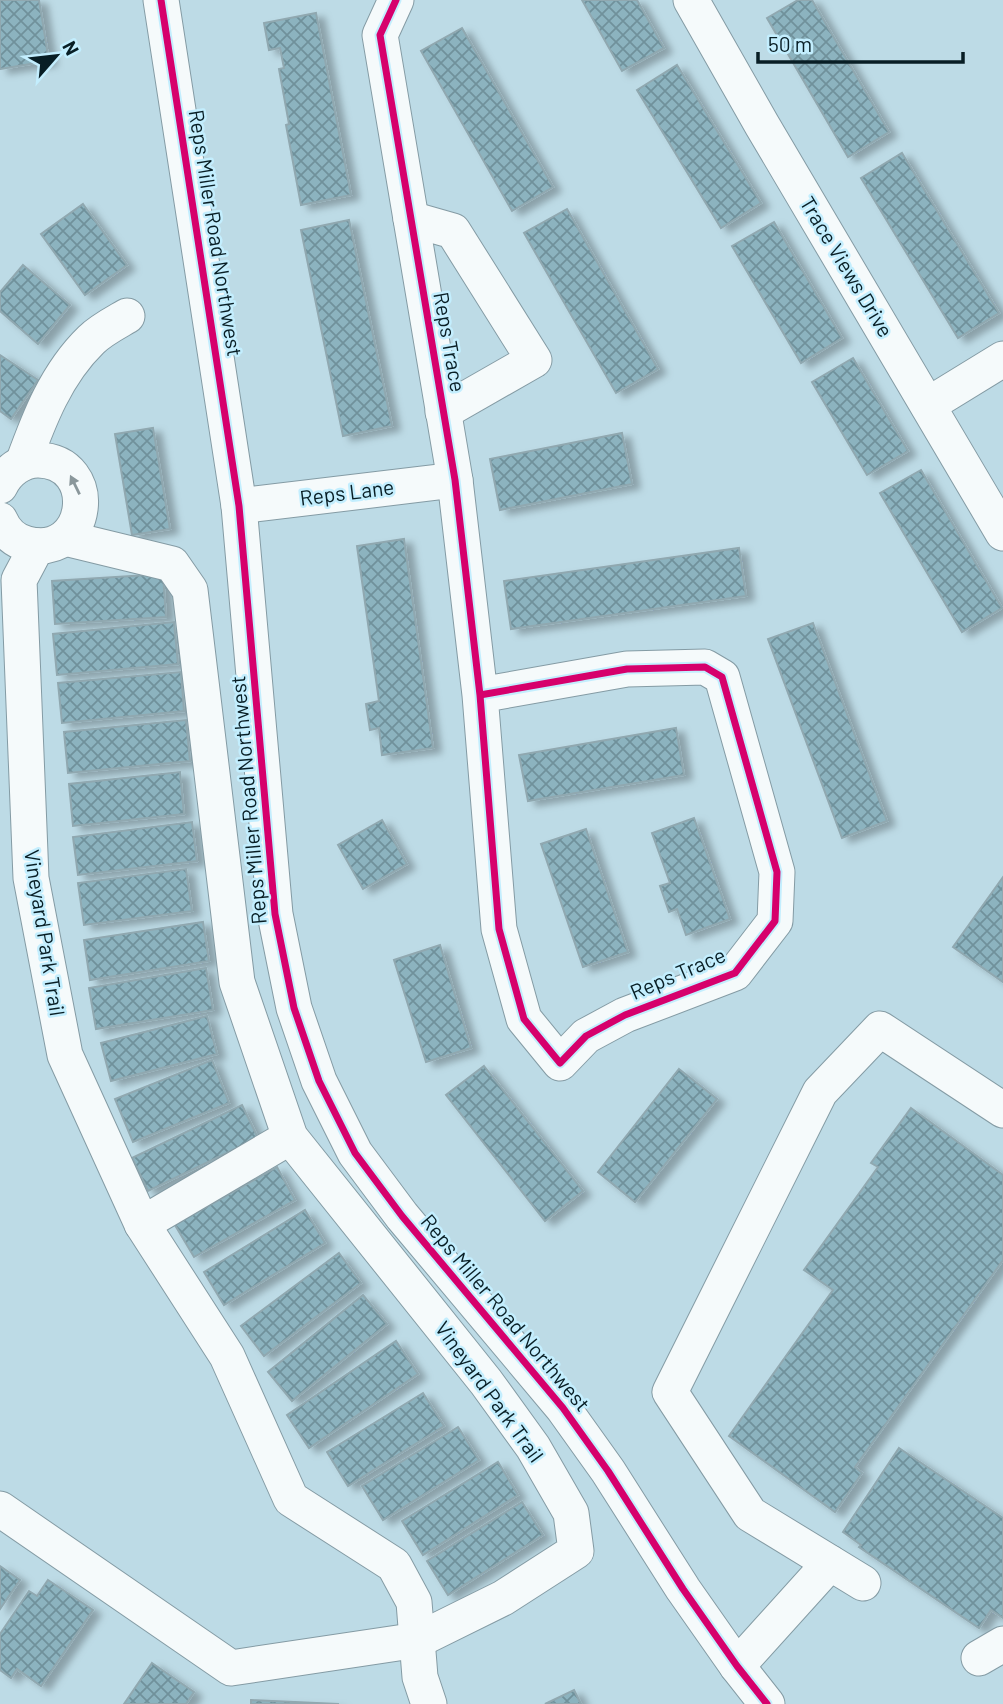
<svg xmlns="http://www.w3.org/2000/svg" width="1003" height="1704" viewBox="0 0 1003 1704" font-family="Barlow,sans-serif">
	<defs>
		<pattern id="building-cross-hatch" width="8" height="8" patternUnits="userSpaceOnUse" patternTransform="scale(1.75)"><rect width="8" height="8" fill="#8cb3bf"/><path d="M0 0l8 8M0 8l8-8" fill="none" stroke="#70919b"/></pattern>
		<filter id="shadow"><feDropShadow dx="8" dy="4.5" stdDeviation="3.5" flood-color="#0004"/></filter>
	</defs>
	<rect width="100%" height="100%" fill="#bddbe6"/>
	<g fill="url(#building-cross-hatch)" stroke="#90a8b0" stroke-width="2" filter="url(#shadow)">
		<path d="M0,0h39l10,61 -49,8z"/>
		<path d="M582,0h55l27,48 -42,23z"/>
		<path d="M798,0h14l77,132 -41,25 -81,-139z"/>
		<path d="M316,13l35,182 -50,10 -15,-80 3,-1 -10,-55 5,-1 -4,-20 -11,2 -5,-27z"/>
		<path d="M462,28l91,159 -41,24 -91,-160z"/>
		<path d="M677,65l84,138 -40,25 -84,-138z"/>
		<path d="M902,153l97,160 -41,25 -97,-160z"/>
		<path d="M83,204l44,61 -42,30 -44,-61z"/>
		<path d="M567,209l91,160 -42,24 -92,-160z"/>
		<path d="M349,220l43,206 -49,10 -42,-206z"/>
		<path d="M774,222l68,116 -41,25 -69,-117z"/>
		<path d="M23,265l47,40 -32,39 -38,-33v-19z"/>
		<path d="M0,355l38,25 -27,39 -11,-8z"/>
		<path d="M853,358l55,93 -41,24 -55,-93z"/>
		<path d="M153,428l17,101 -38,6 -17,-101z"/>
		<path d="M622,433l10,51 -132,26 -10,-51z"/>
		<path d="M921,470l81,138 -40,24 -82,-139z"/>
		<path d="M404,539l29,209 -51,7 -3,-27 -9,2 -4,-26 13,-3 -22,-155z"/>
		<path d="M739,548l7,48 -235,33 -7,-48z"/>
		<path d="M163,574l3,43 -111,7 -3,-43z"/>
		<path d="M174,622l4,42 -121,11 -4,-41z"/>
		<path d="M813,623l74,198 -45,17 -74,-199z"/>
		<path d="M181,672l3,39 -122,12 -4,-40z"/>
		<path d="M186,720l4,41 -122,12 -4,-41z"/>
		<path d="M676,728l8,47 -156,26 -9,-46z"/>
		<path d="M180,772l4,42 -111,12 -4,-42z"/>
		<path d="M694,818l36,101 -44,16 -9,-26 -8,3 -9,-26 10,-3 -18,-50z"/>
		<path d="M382,820l25,44 -44,25 -25,-44z"/>
		<path d="M192,822l5,39 -119,14 -5,-38z"/>
		<path d="M586,829l42,123 -45,15 -42,-123z"/>
		<path d="M186,869l6,42 -108,14 -6,-42z"/>
		<path d="M1003,877v105l-50,-35z"/>
		<path d="M203,922l6,39 -119,19 -6,-40z"/>
		<path d="M440,945l31,103 -45,14 -32,-102z"/>
		<path d="M206,968l7,42 -117,19 -7,-41z"/>
		<path d="M207,1016l10,38 -106,27 -10,-38z"/>
		<path d="M212,1060l17,43 -96,39 -18,-43z"/>
		<path d="M484,1066l99,125 -38,30 -99,-126z"/>
		<path d="M679,1069l38,30 -82,103 -37,-30z"/>
		<path d="M242,1105l16,33 -110,53 -16,-33z"/>
		<path d="M911,1108l92,67v85l-148,207 7,6 -27,39 -106,-76 104,-146 -29,-20 74,-103 -7,-4z"/>
		<path d="M277,1167l18,33 -101,57 -19,-32z"/>
		<path d="M305,1210l20,33 -101,62 -20,-33z"/>
		<path d="M339,1253l22,30 -97,73 -23,-30z"/>
		<path d="M363,1295l24,29 -95,77 -24,-29z"/>
		<path d="M396,1341l22,33 -109,74 -22,-33z"/>
		<path d="M423,1393l21,33 -96,60 -21,-34z"/>
		<path d="M458,1427l21,33 -96,60 -21,-34z"/>
		<path d="M899,1448l104,70v100l-12,-8 -12,18 -120,-81 2,-2 -18,-13z"/>
		<path d="M498,1462l20,33 -95,60 -21,-34z"/>
		<path d="M522,1502l21,33 -95,60 -21,-34z"/>
		<path d="M0,1566l20,14 -20,29z"/>
		<path d="M48,1580l45,30 -52,76 -24,-17 -6,9 -11,-8v-36l29,-43 8,5z"/>
		<path d="M152,1663l42,29 -8,12h-62z"/>
		<path d="M574,1690l7,14h-36z"/>
		<path d="M251,1700l88,4h-88z"/>
	</g>
	<g fill="none" stroke-linecap="round" stroke-linejoin="round">
		<g stroke="#849ba4" stroke-width="37">
			<g id="minor">
				<path d="M161,0l78,506 36,408 19,94 25,73 36,72 47,63 161,192 45,63 75,118 54,77 30,38"/>
				<path d="M396,0l-16,35 75,445 25,215 19,234 25,90 36,44 26,-27 39,-21 110,-42 40,-52 2,-49 -55,-195 -17,-10 -78,2 -147,26"/>
				<path d="M691,0l71,125 241,408"/>
				<path d="M411,219l42,12 81,129 -91,52"/>
				<path d="M928,405l75,-46"/>
				<path d="M23,463c16,-44 33,-89 68,-123 10,-10 24,-17 36,-24"/>
				<path d="M0,486c7,-15 22,-26 38,-26 64,1 52,100 -11,84 -12,-3 -22,-12 -27,-24"/>
				<path d="M239,506l216,-26"/>
				<path d="M37,546l-18,34 12,298 34,177 77,169 85,132 64,143 103,66 20,37 6,75 9,27"/>
				<path d="M142,1224l148,-87"/>
				<path d="M0,1509l231,159 187,-28 85,-42 73,-47 -5,-38 -38,-66 -47,-65 -196,-245 -53,-155 -47,-392 -18,-26 -107,-26"/>
				<path d="M863,1583l-113,-69 -80,-122 150,-300 60,-63 123,81"/>
				<path d="M979,1658l24,-14"/>
				<path d="M737,1666l93,-103"/>
			</g>
		</g>
		<use href="#minor" stroke="#f5fafb" stroke-width="35"/>
		<g stroke="#c3eefe" stroke-width="11">
			<g id="cycleway">
				<path d="M161,0l78,506 36,408 19,94 25,73 36,72 47,63 161,192 45,63 75,118 54,77 30,38"/>
				<path d="M396,0l-16,35 75,445 25,215 19,234 25,90 36,44 26,-27 39,-21 110,-42 40,-52 2,-49 -55,-195 -17,-10 -78,2 -147,26"/>
			</g>
		</g>
		<use href="#cycleway" stroke="#d6006c" stroke-width="7"/>
	</g>
	<defs><path id="oneway-solid" d="M-6-.8H1V-3.2L6.5 0L1 3.2V.8H-6Z" transform="scale(1.75)"/></defs>
	<use fill="#8a979b" href="#oneway-solid" transform="translate(75 485) rotate(-116)"/>
	<g text-anchor="middle" stroke-width="5" stroke-linejoin="round" paint-order="stroke">
		<g font-size="21" fill="#081e25" stroke="#c3eefe">
			<text transform="translate(215 233) rotate(81)" y="7">Reps Miller Road Northwest</text>
			<text transform="translate(846 267) rotate(59)" y="7">Trace Views Drive</text>
			<text transform="translate(449 342) rotate(80)" y="7">Reps Trace</text>
			<text transform="translate(347 493) rotate(-7)" y="7">Reps Lane</text>
			<text transform="translate(249 800) rotate(-95)" y="7">Reps Miller Road Northwest</text>
			<text transform="translate(44 933) rotate(81)" y="7">Vineyard Park Trail</text>
			<text transform="translate(678 974) rotate(-23)" y="7">Reps Trace</text>
			<text transform="translate(505 1313) rotate(50)" y="7">Reps Miller Road Northwest</text>
			<text transform="translate(489 1392) rotate(54)" y="7">Vineyard Park Trail</text>
		</g>
	</g>
	<g transform="translate(56 56) rotate(62)" stroke="#c3eefe" stroke-width="5" paint-order="stroke">
	<path d="M0-5L12 26L0 18L-12 26Z" fill="#081e25"/>
	<text y="-10" font-size="19" font-weight="bold" text-anchor="middle" fill="#081e25">N</text>
	</g>
	<path d="M758 52v10h205v-10" fill="none" stroke="#081e25" stroke-width="3.5"/>
	<text x="768" y="52" font-size="21" fill="#081e25" stroke="#c3eefe" stroke-width="5" paint-order="stroke">50 m</text>
</svg>
